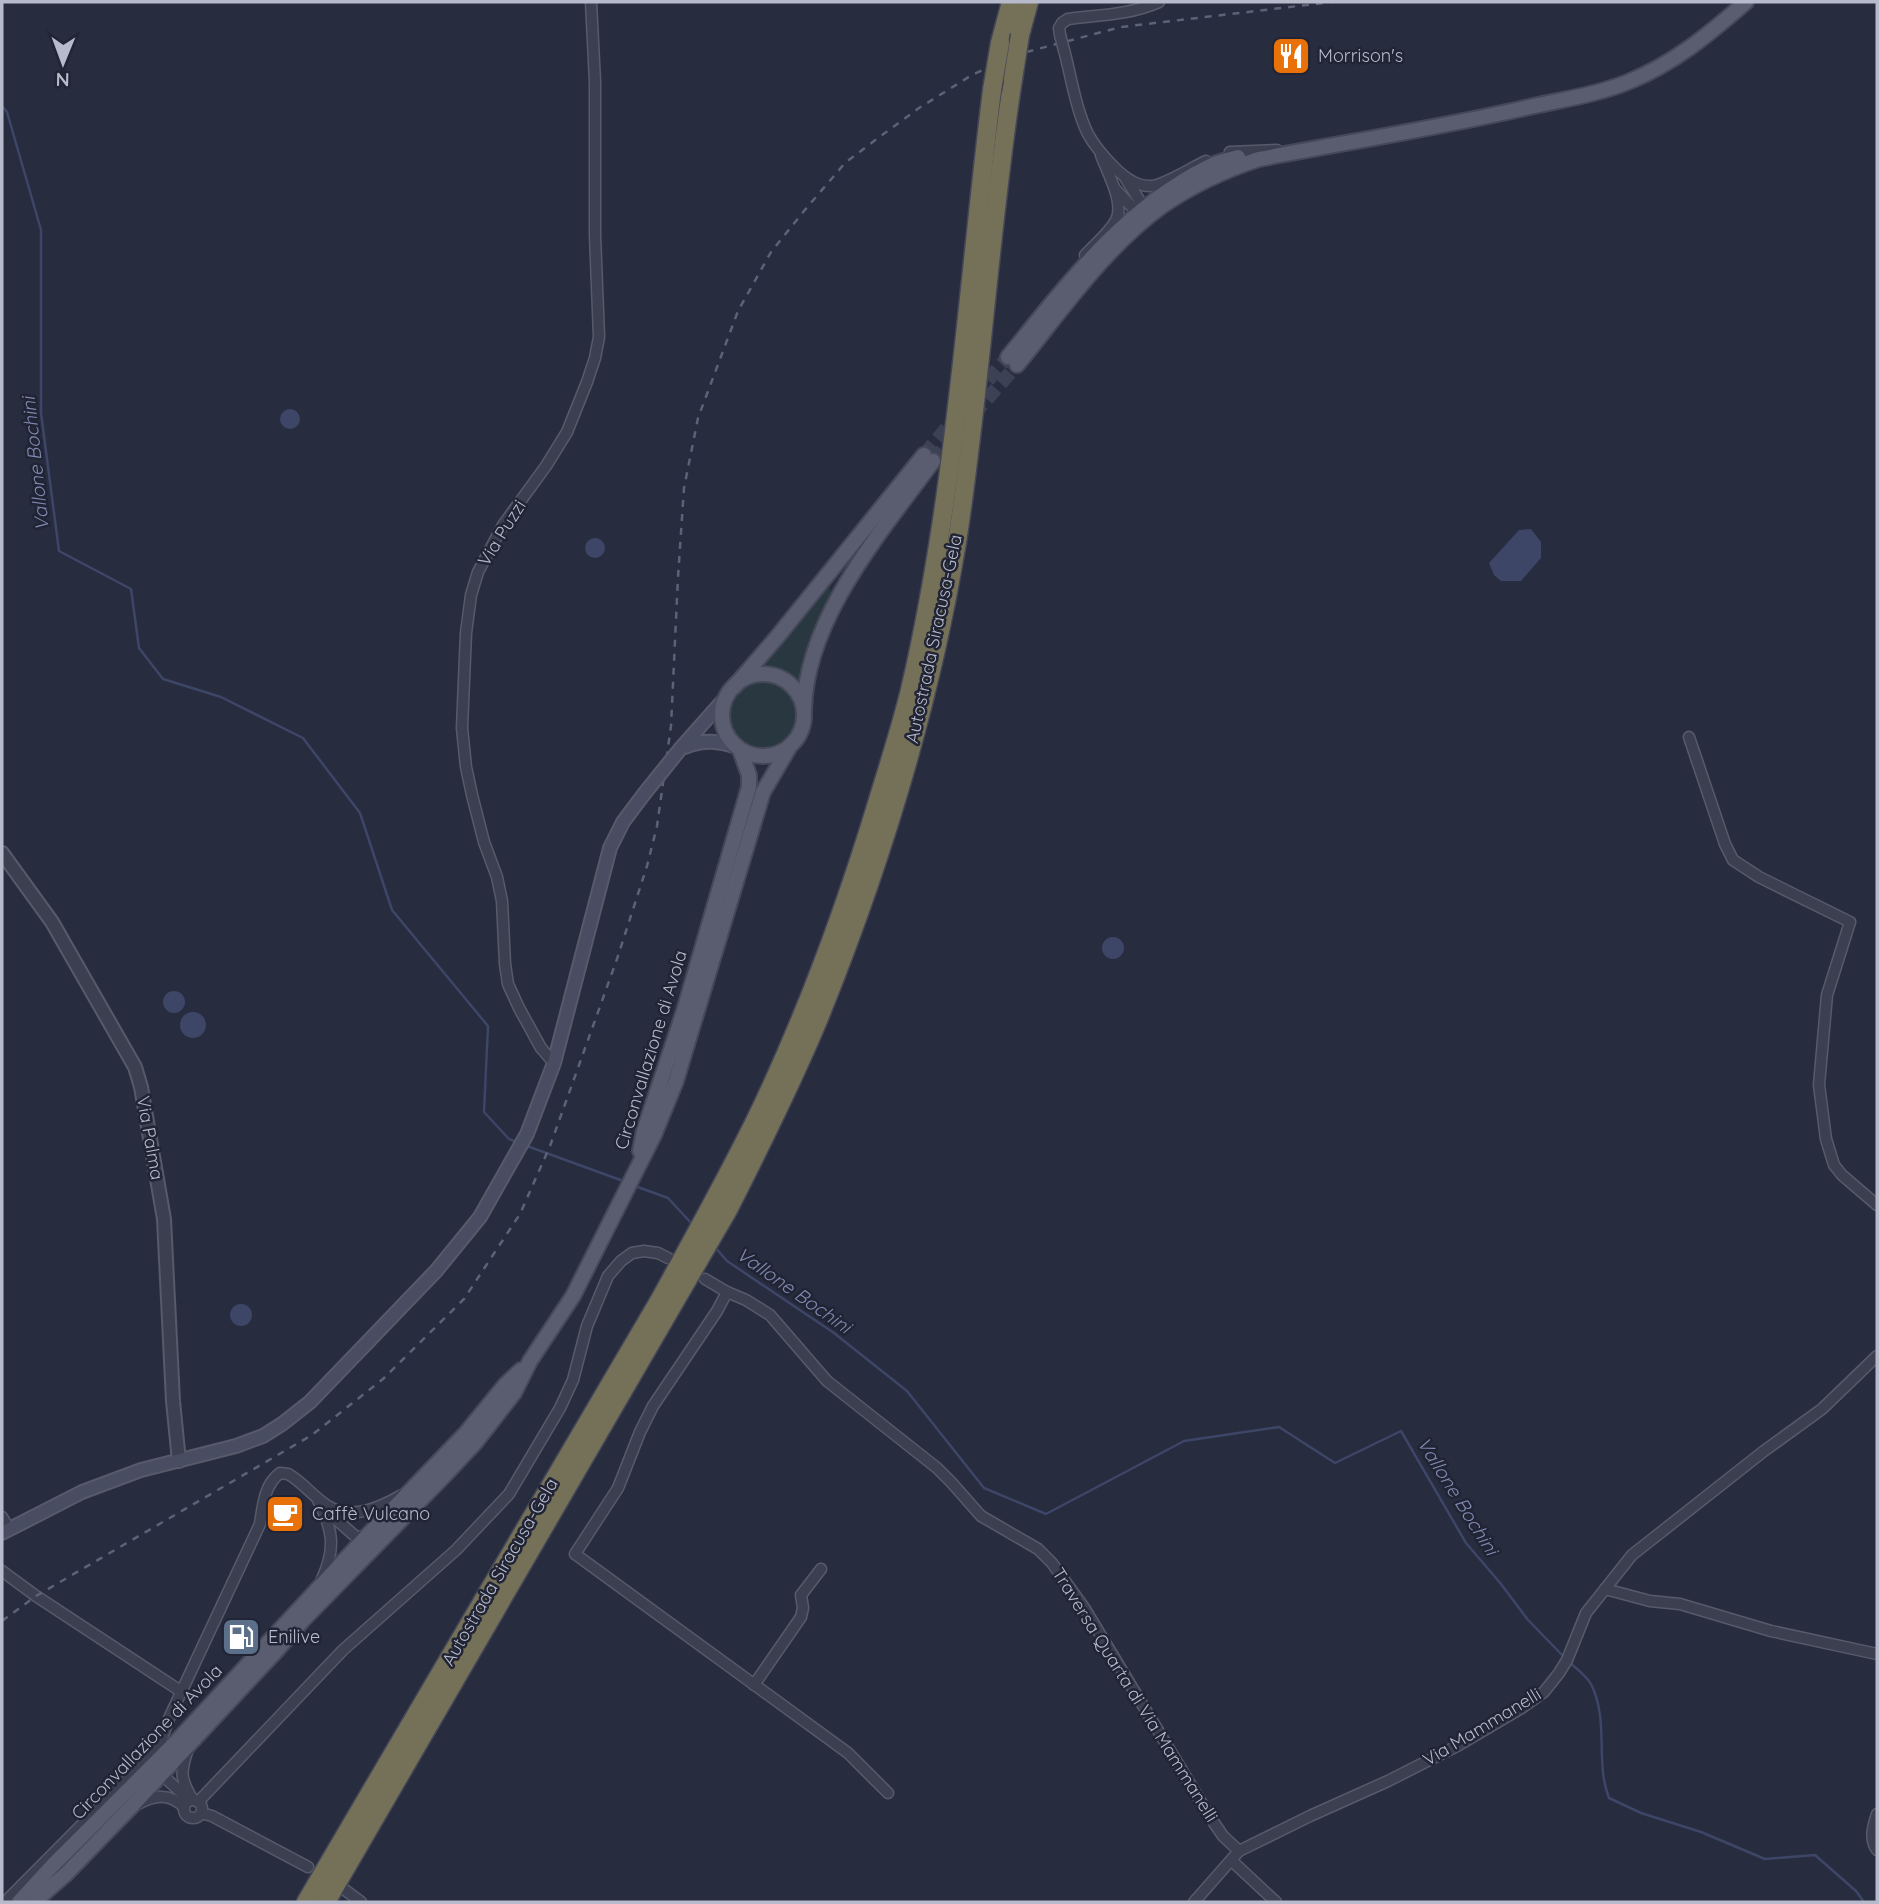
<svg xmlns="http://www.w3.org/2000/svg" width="1879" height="1904" viewBox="0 0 1879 1904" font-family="Quicksand,sans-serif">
	<rect width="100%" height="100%" fill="#272c3f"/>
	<g fill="#293840">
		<path d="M829,587l3,5 -27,69 -6,24 -17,-12 -23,-4 66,-80z"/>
		<circle cx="763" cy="716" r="34"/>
	</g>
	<g fill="#3d4667">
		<circle cx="290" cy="419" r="10"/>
		<path d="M1531,529l10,13v16l-20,23h-20l-7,-6 -5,-12 30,-33z"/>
		<circle cx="595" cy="548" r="10"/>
		<circle cx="1113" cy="948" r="11"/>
		<circle cx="174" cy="1002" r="11"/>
		<circle cx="193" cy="1025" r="13"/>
		<circle cx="241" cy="1315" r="11"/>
	</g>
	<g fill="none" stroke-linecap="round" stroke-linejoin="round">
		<g stroke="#3d4667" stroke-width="2.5">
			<path d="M2,106l5,6 34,118v183l18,138 72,38 8,59 24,31 58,18 82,41 57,75 32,97 96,116 -4,86 25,27 8,3"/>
			<path d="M527,1146l99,36"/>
			<path d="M635,1186l33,12 24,26"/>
			<path d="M714,1246l13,15 107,72 73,58 77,97 62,26 138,-73 95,-14 56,36 66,-32 65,112 35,41 27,36 37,38"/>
			<path d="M1570,1663c7,6 18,14 22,23 17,37 3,77 17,112l32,15 60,19 64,27 50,-4 41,36 8,11"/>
		</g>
		<g stroke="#3d4154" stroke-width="14" stroke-dasharray="14 7" stroke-linecap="butt">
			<path d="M974,396l34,-39"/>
			<path d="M973,415l44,-50"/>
			<path d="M924,455l33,-39"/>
			<path d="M933,461l22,-25"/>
		</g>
		<g stroke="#565a6a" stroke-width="13">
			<g id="minor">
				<path d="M1060,35l-1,-7 3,-5 6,-4c30,-4 62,-4 91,-17"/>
				<path d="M1064,50c7,26 12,60 24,84 7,13 16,23 27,34 10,10 22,19 37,18 12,-1 41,-19 54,-25"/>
				<path d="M1230,152l47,-2"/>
				<path d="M1126,179l15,24 -1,9"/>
				<path d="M1115,189l18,19 11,3"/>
				<path d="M1085,255c10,-11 24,-22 31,-35 9,-17 -9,-48 -15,-65"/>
				<path d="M1689,737l36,107 8,16 26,17 91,45 -23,73 -8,90 7,54 8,26 8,10 35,30"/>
				<path d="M554,1063l-13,-15 -22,-40 -11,-24 -3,-20 -3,-63 -5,-24 -13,-35 -12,-47 -6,-28 -4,-39 4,-95 5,-38 7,-23 25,-47 43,-59 21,-34 20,-50 8,-24 4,-21 -4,-102v-153l-4,-80"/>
				<path d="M705,1279l22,13 19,8 24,15 57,66 110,87 14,14 30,34 57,33 14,14 33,46 125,208 13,19 16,15"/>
				<path d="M727,1292l-10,19 -64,95 -13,26 -22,56 -43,66 273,199 40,40"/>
				<path d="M318,1500c15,30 18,48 4,79"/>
				<path d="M323,1508l32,28 13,3"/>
				<path d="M2,1517l7,12"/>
				<path d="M2,1571l34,25 146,96"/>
				<path d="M1605,1589l45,12 30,3 91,27 106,23"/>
				<path d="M754,1685l47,-68 2,-9 -2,-13 20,-26"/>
				<path d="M188,1749c-8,23 -8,30 5,51"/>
				<path d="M157,1770l32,30"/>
				<circle cx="193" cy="1809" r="9"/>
				<path d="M198,1802l145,-152 113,-100 53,-56 51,-86 13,-28 14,-54 21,-50 13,-15 11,-8 12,-2 14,2 10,5"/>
				<path d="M138,1804c17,-9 31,-11 46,3"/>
				<path d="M201,1813l11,3 96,51"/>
				<path d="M1877,1814c-4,12 -8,25 0,36"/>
				<path d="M1232,1861l44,41"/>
				<path d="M345,1890l16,12"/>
				<path d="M8,1899l144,-145 8,-11 10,-27 90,-192c3,-19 4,-39 20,-51l8,1c15,8 25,23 40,32 24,15 53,1 74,-11"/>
				<path d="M1194,1902l45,-51 71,-35 78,-35 71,-36 61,-36 24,-17 15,-19 8,-13 19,-47 46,-58 132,-104 58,-42 55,-53"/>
			</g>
		</g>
		<g stroke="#565a6a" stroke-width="16">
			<path id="tertiary" d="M2,853l50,69 83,145 6,20 23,132 9,182 6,60"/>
		</g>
		<g stroke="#565a6a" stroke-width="16">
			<g id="secondary">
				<path d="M685,747c19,-8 33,-6 52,0"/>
				<path d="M681,748l47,-53"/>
				<path d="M2,1533l80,-41 59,-22 95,-24 27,-10 19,-12 28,-22 126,-131 44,-54 47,-83 27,-71 56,-215 13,-26 21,-28"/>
			</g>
		</g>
		<g stroke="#444858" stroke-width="18">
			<g id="primary">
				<path d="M1008,357c58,-71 115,-148 200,-190 9,-5 20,-7 30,-10"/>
				<path d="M1017,365c44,-54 88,-118 145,-159 29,-20 63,-36 97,-47 89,-17 178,-31 266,-51 34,-8 71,-13 103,-26 47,-19 81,-48 118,-80"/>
				<circle cx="763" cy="715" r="41"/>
				<path d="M734,687l44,-51 146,-181"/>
				<path d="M804,710c2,-92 77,-178 129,-249"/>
				<path d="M640,1151l4,-20 40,-120 65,-224v-12l-9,-25"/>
				<path d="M19,1902l33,-36 124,-124 188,-203 102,-106 40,-49 15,-14"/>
				<path d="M34,1902l32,-28 65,-67 146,-157 25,-29 141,-144 32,-34 39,-50 16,-32 43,-65 81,-161 22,-54 87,-289 27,-46"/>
			</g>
		</g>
		<g stroke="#434757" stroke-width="21">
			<g id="motorway">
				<path d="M1020,35l9,-33"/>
				<path d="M1000,43l11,-41"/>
				<path d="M306,1902l353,-601c33,-60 66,-119 96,-180 50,-103 90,-212 123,-321 11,-36 23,-73 32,-110 46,-197 57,-400 82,-600"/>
				<path d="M326,1902l402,-692c32,-63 64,-127 91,-192 62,-153 111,-313 138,-476 24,-154 32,-310 56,-463"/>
			</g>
		</g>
		<use href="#minor" stroke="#3b3f4f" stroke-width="10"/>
		<use href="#tertiary" stroke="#3b3f4f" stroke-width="12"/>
		<use href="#secondary" stroke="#494d62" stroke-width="12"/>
		<use href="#primary" stroke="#595d6f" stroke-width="14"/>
		<use href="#motorway" stroke="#757058" stroke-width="18"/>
		<path stroke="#5d6276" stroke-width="2.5" stroke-dasharray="7 7" stroke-linecap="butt" d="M2,1621l34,-25 276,-161 71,-56 81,-80 56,-85 30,-68 67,-187 30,-93 10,-40 14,-100 7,-149 6,-89 14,-70 40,-107 33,-59 33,-41 41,-48 29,-22 45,-33 53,-33 43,-20 106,-28 211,-25"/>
		<g stroke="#565a6a" stroke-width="13" stroke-linecap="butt">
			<path id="minor-bridge" d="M1060,35l4,15"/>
		</g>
		<g stroke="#565a6a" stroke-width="16" stroke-linecap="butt">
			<path id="secondary-bridge" d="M644,794l37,-46"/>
		</g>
		<g stroke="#434757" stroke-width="21" stroke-linecap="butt">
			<g id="motorway-bridge">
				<path d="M1013,79l7,-44"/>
				<path d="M992,90l8,-47"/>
			</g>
		</g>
		<use href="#minor-bridge" stroke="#3b3f4f" stroke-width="10"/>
		<use href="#secondary-bridge" stroke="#494d62" stroke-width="12"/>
		<use href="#motorway-bridge" stroke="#757058" stroke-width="18"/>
	</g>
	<defs>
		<g id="restaurant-square" transform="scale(2.0125)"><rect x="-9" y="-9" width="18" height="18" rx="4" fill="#e8710a" stroke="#202434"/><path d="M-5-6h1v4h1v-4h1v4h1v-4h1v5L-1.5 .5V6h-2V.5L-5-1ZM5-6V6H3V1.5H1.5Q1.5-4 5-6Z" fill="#fff"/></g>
		<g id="cafe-square" transform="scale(2.0125)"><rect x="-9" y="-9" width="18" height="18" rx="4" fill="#e8710a" stroke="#202434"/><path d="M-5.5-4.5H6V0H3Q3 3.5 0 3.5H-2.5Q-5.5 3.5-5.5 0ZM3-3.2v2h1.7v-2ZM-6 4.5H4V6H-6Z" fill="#fff"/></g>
		<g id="fuel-square" transform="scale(2.0125)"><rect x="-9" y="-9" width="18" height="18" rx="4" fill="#5c6f8a" stroke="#202434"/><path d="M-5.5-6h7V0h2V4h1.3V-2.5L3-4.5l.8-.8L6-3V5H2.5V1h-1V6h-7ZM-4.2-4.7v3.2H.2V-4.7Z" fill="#fff"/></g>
	</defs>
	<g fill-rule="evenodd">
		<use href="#restaurant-square" x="1291" y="56"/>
		<use href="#cafe-square" x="285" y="1514"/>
		<use href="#fuel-square" x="241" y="1637"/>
	</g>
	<g text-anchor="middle" stroke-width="5" stroke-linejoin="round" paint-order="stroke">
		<g font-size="18" fill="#b7baca" stroke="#202434" text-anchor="start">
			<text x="1318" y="62">Morrison's</text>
			<text x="312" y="1520">Caffè Vulcano</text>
			<text x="268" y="1643">Enilive</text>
		</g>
		<g font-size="18" fill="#b7baca" stroke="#202434">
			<text transform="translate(502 533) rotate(-58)" y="6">Via Puzzi</text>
			<text transform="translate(934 639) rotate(-78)" y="6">Autostrada Siracusa-Gela</text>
			<text transform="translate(651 1050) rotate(-73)" y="6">Circonvallazione di Avola</text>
			<text transform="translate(150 1138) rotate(80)" y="6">Via Palma</text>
			<text transform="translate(500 1572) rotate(-60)" y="6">Autostrada Siracusa-Gela</text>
			<text transform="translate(1135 1695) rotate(58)" y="6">Traversa Quarta di Via Mammanelli</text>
			<text transform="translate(1482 1727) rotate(-31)" y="6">Via Mammanelli</text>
			<text transform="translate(147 1742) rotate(-46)" y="6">Circonvallazione di Avola</text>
		</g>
		<g font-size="19" font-style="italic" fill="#808ab0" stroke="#202434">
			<text transform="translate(35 464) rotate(-96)" y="7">Vallone Bochini</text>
			<text transform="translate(794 1290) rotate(35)" y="7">Vallone Bochini</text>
			<text transform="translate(1458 1496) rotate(58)" y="7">Vallone Bochini</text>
		</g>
	</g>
	<rect width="1879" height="1904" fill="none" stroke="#b7baca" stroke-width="7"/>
	<g transform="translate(63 63) rotate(181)" stroke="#202434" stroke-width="5" paint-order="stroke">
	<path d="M0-5L12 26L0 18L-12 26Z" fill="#b7baca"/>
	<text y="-10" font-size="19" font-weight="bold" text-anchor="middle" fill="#b7baca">N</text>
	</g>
</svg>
